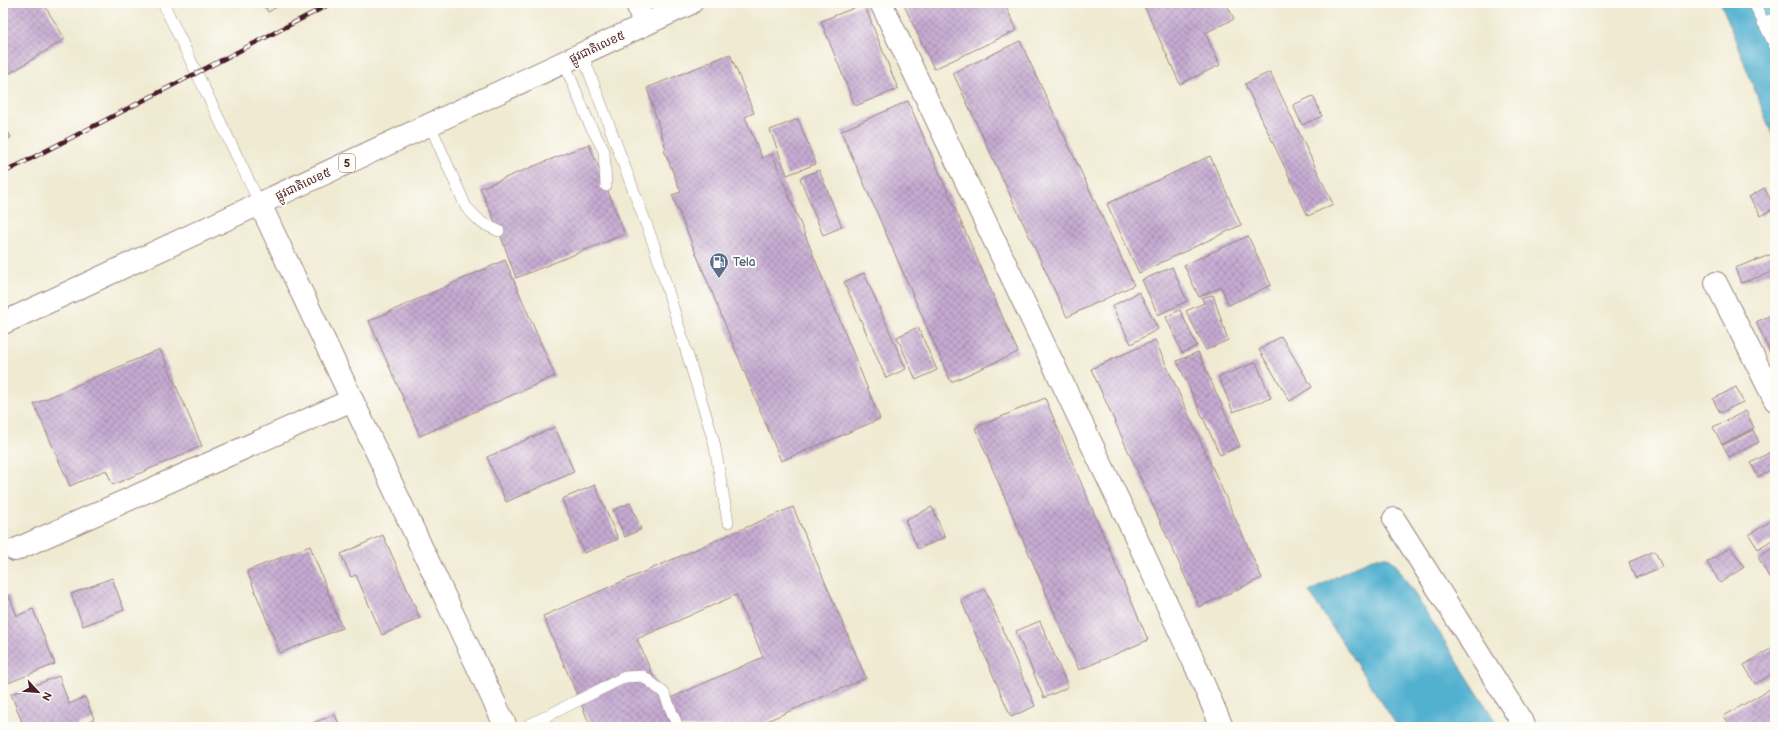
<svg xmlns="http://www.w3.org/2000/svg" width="1778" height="730" viewBox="0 0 1778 730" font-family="'Balsamiq Sans','Noto Sans Khmer',sans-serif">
	<defs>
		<pattern id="building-cross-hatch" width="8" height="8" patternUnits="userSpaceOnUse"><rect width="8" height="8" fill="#c5aad1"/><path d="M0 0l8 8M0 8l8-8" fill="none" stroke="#a28aaa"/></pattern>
	</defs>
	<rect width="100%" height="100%" fill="#fdfcf7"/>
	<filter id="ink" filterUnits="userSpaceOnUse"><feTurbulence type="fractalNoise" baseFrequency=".025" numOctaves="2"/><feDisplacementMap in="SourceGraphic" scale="8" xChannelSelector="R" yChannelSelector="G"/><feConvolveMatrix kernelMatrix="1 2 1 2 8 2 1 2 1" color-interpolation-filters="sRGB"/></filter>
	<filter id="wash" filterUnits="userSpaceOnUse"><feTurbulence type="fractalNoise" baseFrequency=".012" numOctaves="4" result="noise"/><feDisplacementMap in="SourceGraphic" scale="16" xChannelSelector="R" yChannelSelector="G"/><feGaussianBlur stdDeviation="0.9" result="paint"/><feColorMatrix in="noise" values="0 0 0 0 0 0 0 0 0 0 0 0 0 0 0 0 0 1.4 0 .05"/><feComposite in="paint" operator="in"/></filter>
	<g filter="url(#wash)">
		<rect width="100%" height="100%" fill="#efead1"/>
		<g fill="#52b1d0" stroke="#4e687e">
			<path d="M1721,3h54v139z"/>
			<path d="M1377,557h10l8,6 104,164h-101l-89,-135 43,-24z"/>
		</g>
		<g id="blocks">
			<g fill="url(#building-cross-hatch)" fill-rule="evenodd">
				<path d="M3,3h40l22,36 -61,38 -1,-2z"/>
				<path d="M263,3h21l-16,9z"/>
				<path d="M903,3h101l13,27 -83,39z"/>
				<path d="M1143,3h83l8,16 -29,14 15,32 -40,19z"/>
				<path d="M864,4l34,85 -43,17 -34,-85z"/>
				<path d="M1020,41l114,244 -67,32 -114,-244z"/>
				<path d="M730,54l24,59 -9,4 17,41 10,-4 108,265 -99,42 -109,-266 9,-3 -17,-42 2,-1 -19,-61z"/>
				<path d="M1270,72l63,132 -25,12 -63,-132z"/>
				<path d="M1313,96l9,20 -20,9 -9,-20z"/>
				<path d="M908,101l110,251 -67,30 -110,-251z"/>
				<path d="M798,119l18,45 -29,11 -17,-45z"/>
				<path d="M3,125l8,12 -8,6z"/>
				<path d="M589,144l36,90 -109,44 -17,-47 -19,-43z"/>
				<path d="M1210,156l31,69 -102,48 -32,-69z"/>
				<path d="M819,170l23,57 -19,8 -23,-57z"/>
				<path d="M1764,188l11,19 -14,9 -12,-19z"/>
				<path d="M1248,236l23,49 -42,20 -8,-18 -22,10 -15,-32z"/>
				<path d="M1775,253v18l-34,12 -6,-15z"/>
				<path d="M505,260l50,116 -135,60 -51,-115z"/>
				<path d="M1172,267l15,34 -29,14 -16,-35z"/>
				<path d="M864,273l42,96 -20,9 -42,-96z"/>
				<path d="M1139,292l19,37 -27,15 -19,-38z"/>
				<path d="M1213,295l15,45 -22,10 -20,-39 18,-8 -2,-5z"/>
				<path d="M1180,310l17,36 -15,7 -16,-36z"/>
				<path d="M1775,313v39l-4,2 -15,-32z"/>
				<path d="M918,327l19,43 -21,10 -19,-43z"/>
				<path d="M1281,336l31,51 -22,14 -31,-51z"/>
				<path d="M1155,340l107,238 -63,29 -108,-238z"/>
				<path d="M160,349l42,97 -89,39 -7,-15 -36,16 -36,-82z"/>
				<path d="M1198,352l42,94 -20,9 -43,-94z"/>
				<path d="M1256,362l15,36 -38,14 -14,-35z"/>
				<path d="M1736,387l7,15 -23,11 -7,-14z"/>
				<path d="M1045,398l103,242 -69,30 -104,-242z"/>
				<path d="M1746,411l8,17 -32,16 -9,-17z"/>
				<path d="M555,427l19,45 -68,30 -19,-45z"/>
				<path d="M1753,430l6,12 -30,15 -6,-12z"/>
				<path d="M1772,451l3,6v10l-17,10 -7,-14z"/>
				<path d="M595,485l23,54 -34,14 -22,-54z"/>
				<path d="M630,503l11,26 -16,8 -12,-27z"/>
				<path d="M793,507l73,171 -113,49h-162l-48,-111zM736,595l27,62 -99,44 -27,-62z"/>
				<path d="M932,507l13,30 -27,12 -13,-29z"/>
				<path d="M1775,518v20l-17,11 -9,-14z"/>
				<path d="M383,535l37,83 -38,17 -26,-60 -5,2 -10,-23z"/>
				<path d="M310,546l32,82 -62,25 -33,-82z"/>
				<path d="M1731,547l13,20 -24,16 -13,-21z"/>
				<path d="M1775,547v26l-6,4 -11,-20z"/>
				<path d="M1655,551l7,16 -27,11 -6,-16z"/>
				<path d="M112,578l12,32 -41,16 -12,-32z"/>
				<path d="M985,589l50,117 -24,11 -50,-117z"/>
				<path d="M9,595l8,21 16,-7 22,55 -52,21v-87z"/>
				<path d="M1040,621l28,66 -24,11 -28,-67z"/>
				<path d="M1775,646v26l-20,12 -11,-19z"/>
				<path d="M59,676l10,28 16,-7 9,22 -17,7 1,1h-54l-13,-33z"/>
				<path d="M1775,686v41h-44l-7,-11z"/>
				<path d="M335,715l5,12h-26l-2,-4z"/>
			</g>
		</g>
	</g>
	<g filter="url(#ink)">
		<use href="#blocks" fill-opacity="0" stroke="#9c847e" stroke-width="1"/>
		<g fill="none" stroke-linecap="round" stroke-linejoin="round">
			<g stroke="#9c847e" stroke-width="12">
				<g id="service">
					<path d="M163,3l97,201"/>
					<path d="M1754,3l21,43"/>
					<path d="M1763,23l12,-5"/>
					<path d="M582,53l72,192 60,197 14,80"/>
					<path d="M564,62l25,61 15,28 2,35"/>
					<path d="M430,125l36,82 16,16 17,8"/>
					<path d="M525,727l100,-50 18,-1 21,17 14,34"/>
				</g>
			</g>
			<g stroke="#9c847e" stroke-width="24">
				<g id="minor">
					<path d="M637,3l7,22"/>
					<path d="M881,3l252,528 61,131 28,65"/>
					<path d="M1716,283l59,117"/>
					<path d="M1394,519l131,208"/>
					<path d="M15,550l337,-150"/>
				</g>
			</g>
			<g stroke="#9c847e" stroke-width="24">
				<path id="tertiary" d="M260,204l246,523"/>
			</g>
			<g stroke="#9c847e" stroke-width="24">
				<path id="trunk" d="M3,323l688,-320"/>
			</g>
			<use href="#service" stroke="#fff" stroke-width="11"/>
			<use href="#minor" stroke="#fff" stroke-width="22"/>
			<use href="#tertiary" stroke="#fff" stroke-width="22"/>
			<use href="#trunk" stroke="#fff" stroke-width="22"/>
			<g stroke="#4a1f2b" stroke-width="4.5">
				<path id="rail" d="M3,173l329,-170"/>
			</g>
			<use href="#rail" stroke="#fdfcf7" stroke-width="3" stroke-dasharray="9" stroke-linecap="butt"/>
		</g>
	</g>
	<defs>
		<g id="fuel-pin" transform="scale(1)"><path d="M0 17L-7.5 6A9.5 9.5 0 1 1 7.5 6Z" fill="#5c6f8a" stroke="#fdfcf7"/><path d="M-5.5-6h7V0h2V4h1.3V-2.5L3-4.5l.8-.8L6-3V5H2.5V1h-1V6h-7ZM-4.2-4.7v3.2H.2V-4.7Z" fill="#fff"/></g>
	</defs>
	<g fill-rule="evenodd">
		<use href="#fuel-pin" x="719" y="262"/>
	</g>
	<g text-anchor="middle" stroke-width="4" stroke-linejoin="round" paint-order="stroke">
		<rect fill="#fdfcf7" stroke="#806168" stroke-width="1" x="339" y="154" width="16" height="18" rx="3"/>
		<g font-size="11" font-weight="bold" fill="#4a1f2b">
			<text x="347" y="167">5</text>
		</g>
		<g font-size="12" fill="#4a1f2b" stroke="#fdfcf7">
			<text transform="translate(597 47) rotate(-25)" y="4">ផ្លូវជាតិលេខ៥</text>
			<text transform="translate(303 184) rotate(-25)" y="4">ផ្លូវជាតិលេខ៥</text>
		</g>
		<g font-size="12" fill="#4e5e75" stroke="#fdfcf7" text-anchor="start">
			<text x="733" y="266">Tela</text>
		</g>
	</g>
	<rect width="1778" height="730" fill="none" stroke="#fdfcf7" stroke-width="16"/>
	<g transform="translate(38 692) rotate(116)" stroke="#fdfcf7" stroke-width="3" paint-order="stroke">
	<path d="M0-3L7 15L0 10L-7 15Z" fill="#4a1f2b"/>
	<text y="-6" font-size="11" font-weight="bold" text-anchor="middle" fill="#4a1f2b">N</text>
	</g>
</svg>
